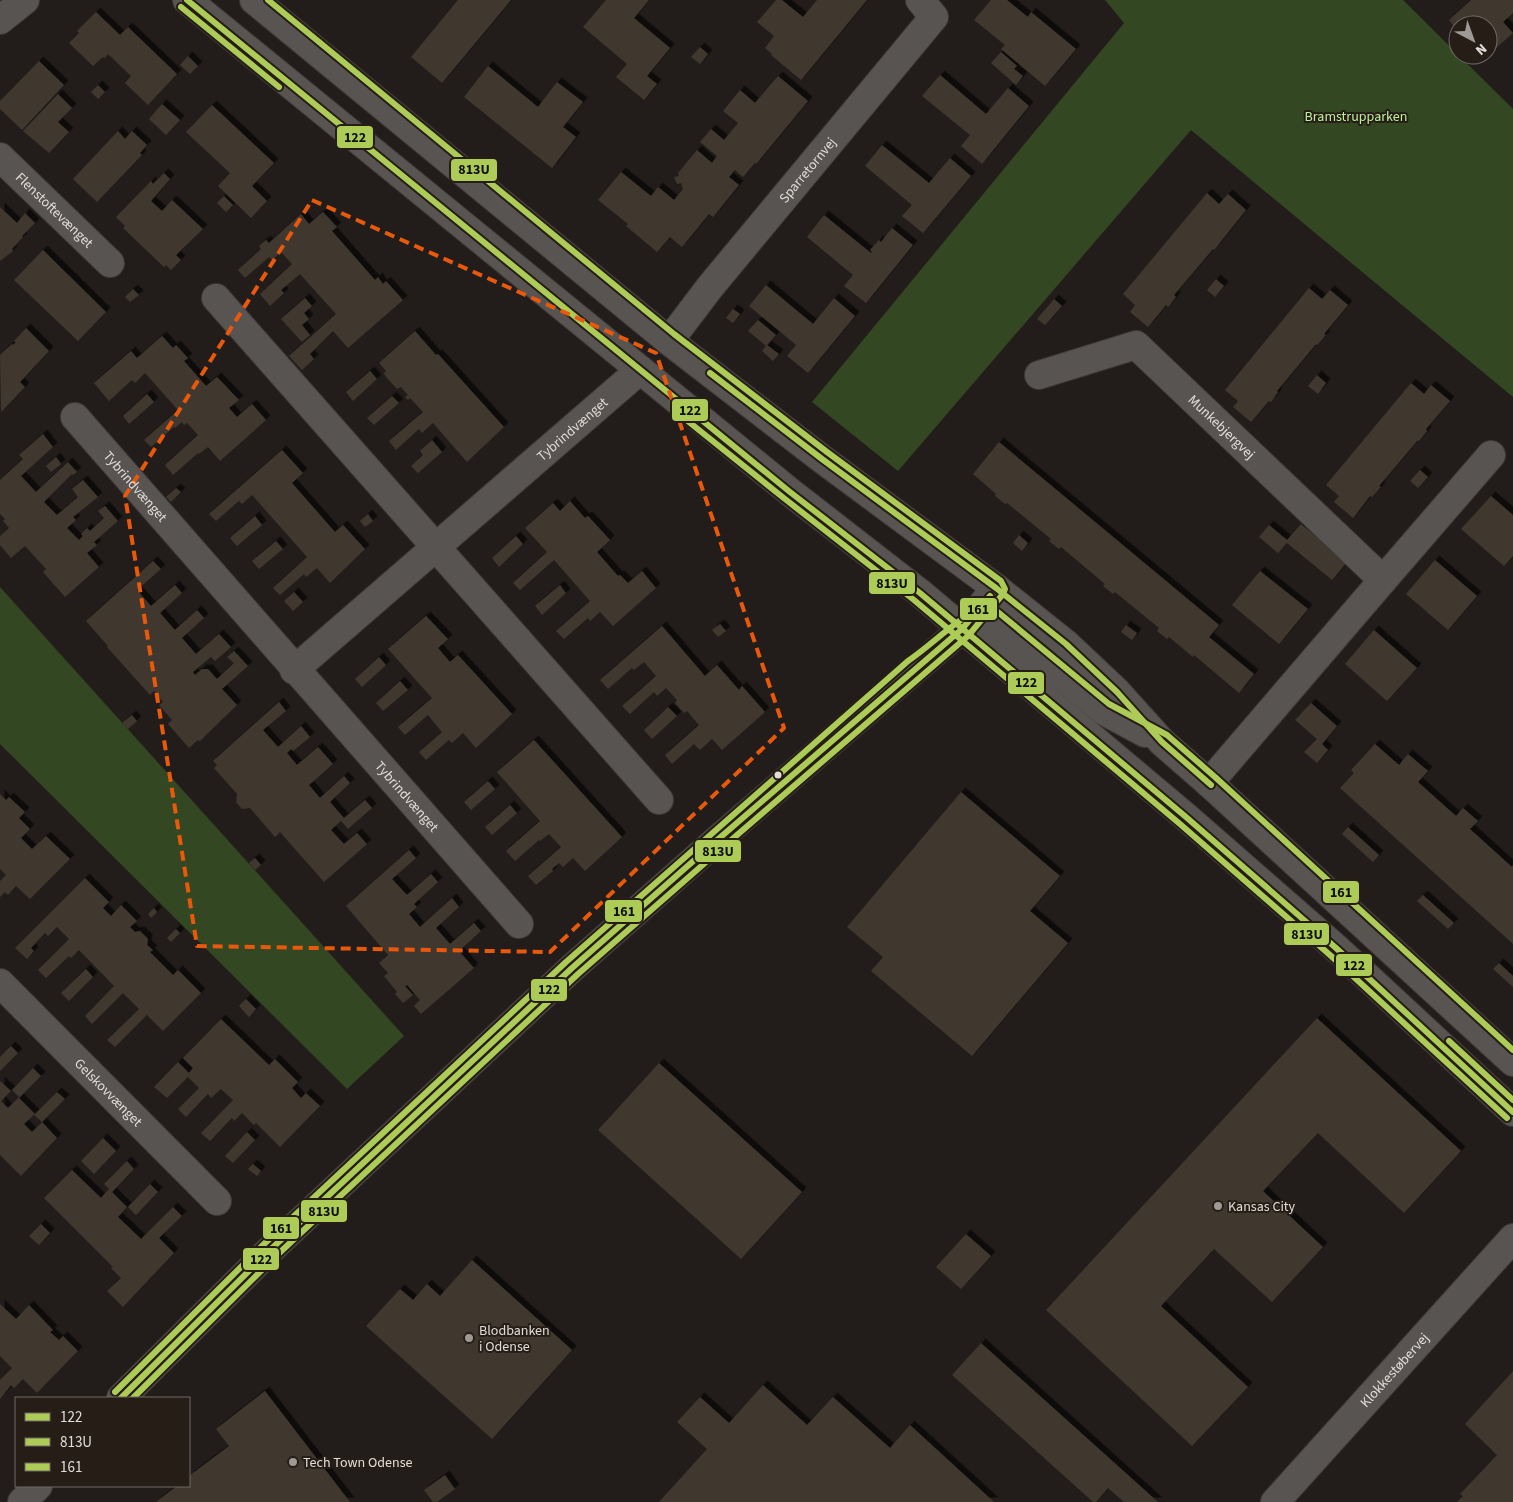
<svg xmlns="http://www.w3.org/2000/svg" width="1513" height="1502" viewBox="0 0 1513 1502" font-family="'Source Sans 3',sans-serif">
	<defs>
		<filter id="shadow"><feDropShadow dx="4.5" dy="-4.5" stdDeviation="0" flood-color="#0009"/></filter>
	</defs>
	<rect width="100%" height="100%" fill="#221d1a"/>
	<g fill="#324722">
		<path d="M1105,0h298l110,109v288l-322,-267 -293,341 -86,-69 312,-379z"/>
		<path d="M0,587l404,449 -57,53 -347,-345z"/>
	</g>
	<g fill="#3f382e" filter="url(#shadow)">
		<path d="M458,0h53l-69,83 -31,-26z"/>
		<path d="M606,0h43l-15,18 36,30 -23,28 10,8 -13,16 -28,-23 11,-13 -44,-37z"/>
		<path d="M776,0h6l21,17 14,-17h50l-66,80 -30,-25 1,-1 -7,-6 9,-12 -17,-14z"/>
		<path d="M991,0h16l21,17 3,-5 45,37 -31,37 -44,-37 4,-4 -31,-25z"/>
		<path d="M1471,0h42v13l-10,9 10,11 -36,32 -8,-10h19v-30h-30v6l-9,-11z"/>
		<path d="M96,12l24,23 8,-8 49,47 -29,31 -23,-22 6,-7 -23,-22 -3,4 -2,-1 -10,9 -24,-23 10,-10 -2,-2z"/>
		<path d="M700,47l8,7 -8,10 -9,-7z"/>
		<path d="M1001,52l16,14 -3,3 9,7 -7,9 -25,-22z"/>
		<path d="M188,56l10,10 -8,8 -10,-9z"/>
		<path d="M39,61l25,24 -42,45 -22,-21v-8z"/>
		<path d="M488,66l50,41 19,-25 26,20 -20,25 13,10 -24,31 -88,-71z"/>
		<path d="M940,75l46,39 22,-26 21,18 -47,58 -21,-18 9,-11 -48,-39z"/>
		<path d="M778,76l30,25 -52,63 -1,-1 -12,14 -8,-7 -6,7 10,8 -26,32 -4,-3 -27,33 -12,-10 -13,15 -31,-26 2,-2 -30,-24 23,-28 30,24 7,-9 16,13 9,-11 -2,-6 -4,1 -3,-7 5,-1 -1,-3 19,-23 15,13 5,-7 -17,-14 11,-13 13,11 14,-17 -15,-12 17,-21 15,13z"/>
		<path d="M98,85l7,7 -7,7 -7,-7z"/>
		<path d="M58,94l14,14 -14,14 11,10 -20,21 -26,-22z"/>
		<path d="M162,104l18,16 -14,15 -17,-16z"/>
		<path d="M212,105l62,58 -22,23 15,15 -16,17 -33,-32 12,-13 -44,-41z"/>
		<path d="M118,131l7,8 7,-8 15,14 -7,8 2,2 -45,47 -24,-23z"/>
		<path d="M882,145l47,38 21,-25 21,18 -48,57 -21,-17 10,-11 -47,-39z"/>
		<path d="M164,173l6,6 -19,22 11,10 10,-11 31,29 -27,26 5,5 -10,10 -5,-5 -2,2 -41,-39 2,-2 -9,-9 35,-36 2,3z"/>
		<path d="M1207,193l12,11 9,-10 18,16 -32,40 -1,-1 -39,46 2,2 -8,10 -2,-2 -18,22 -18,-15 5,-7 -12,-11z"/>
		<path d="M224,196l9,9 -7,7 -9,-9z"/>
		<path d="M0,207l17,16 8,-10 10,10 -13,13 1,1 -11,12 1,2 -13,10z"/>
		<path d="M323,212l14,15 -5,4 43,49 3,-3 5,7 3,-3 17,19 -55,48 -15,-17 -23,23 4,5 -12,11 -13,-14 47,-42 -36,-40 -19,16 3,3 -14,13 -10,-12 32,-30 -11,-12 -9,8 -3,-3 -24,21 -7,-8 23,-21 -2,-3 7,-6 3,3 32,-29 8,10z"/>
		<path d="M824,215l47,38 1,-1 -2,-2 9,-10 2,2 11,-14 21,17 -47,58 -22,-17 9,-11 -46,-38z"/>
		<path d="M43,250l63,62 -28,29 -64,-61z"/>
		<path d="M1216,279l8,7 -9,11 -8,-7z"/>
		<path d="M766,285l47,39 21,-26 21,18 -47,57 -21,-17 9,-11 -47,-39z"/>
		<path d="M1309,288l13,11 8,-9 18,15 -24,29 2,1 -9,10 -1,-1 -39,47 1,1 -7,10 -2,-1 -18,21 -18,-15 5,-6 -13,-11z"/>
		<path d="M133,289l6,6 -9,7 -5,-5z"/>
		<path d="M305,298l7,8 -8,7 5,6 -7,6 8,10 -8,7 -21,-23z"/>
		<path d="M1054,299l8,7 -17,19 -8,-6z"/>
		<path d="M733,309l7,5 -7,9 -7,-5z"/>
		<path d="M758,320l18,15 -9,10 12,9 -6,7 -11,-10 4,-5 -18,-15z"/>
		<path d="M26,328l23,23 -29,31 5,5 -24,25 -1,-57 12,-11 1,1 3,-3 -2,-1z"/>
		<path d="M415,331l21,24 2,-1 66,73 -37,35 -34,-39 -11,10 -3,-4 -23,21 -7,-9 34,-29 -13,-14 -2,2 -3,-3 3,-2 -7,-8 -4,2 -11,-12 -2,-4 2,-2 -7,-8z"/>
		<path d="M162,336l11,12 3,-3 12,13 -4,3 22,25 11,-9 22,23 -10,8 8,9 15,-13 14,16 -46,41 -12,-14 -9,7 -1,-1 -25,22 -8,-10 33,-30 -11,-12 -3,2 -2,-3 -7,6 -1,-1 -23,20 -7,-7 34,-30 -33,-37 -10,10 -3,-3 -23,21 -15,-18 37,-32 6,7z"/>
		<path d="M370,371l7,8 -24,22 -7,-9z"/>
		<path d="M1317,375l9,8 -8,11 -10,-8z"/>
		<path d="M1411,383l13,11 7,-9 19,16 -24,28 1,2 -8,10 -1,-1 -39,46 2,1 -9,10 -2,-1 -17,22 -19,-16 5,-6 -13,-11z"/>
		<path d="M147,394l7,8 -25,22 -6,-8z"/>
		<path d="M392,396l7,7 -25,22 -7,-7z"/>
		<path d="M43,434l10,13 -32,29 15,16 32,-30 9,10 -4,3 -1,-1 -28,28 13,13 21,-18 -6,-8 11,-9 15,17 -25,20 3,3 -9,8 12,12 4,-4 -2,-2 6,-6 3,3 14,-13 -6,-7 7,-5 13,15 -24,21 3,3 -10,8 12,14 -34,30 -22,-25 3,-3 -21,-23 -14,12 -11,-13v-9l9,-8 -6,-7 2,-2 -5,-5v-34l23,-21 -4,-4z"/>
		<path d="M432,440l10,12 -24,21 -7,-7 12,-11 -3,-4z"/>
		<path d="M999,442l220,183 -10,12 45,37 -15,19 -45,-38 -1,2 -24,-20 -2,2 -10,-8 2,-3 -44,-36 -2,2 -10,-8 2,-2 -44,-37 -2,2 -10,-8 2,-2 -44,-36 -2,1 -10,-8 1,-2 -23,-20z"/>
		<path d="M282,450l21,23 -11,10 43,49 8,-7 22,24 -35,34 -13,-15 -11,9 -2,-3 -24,21 -7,-7 34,-31 -55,-62 -10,9 -3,-3 -23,20 -7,-7z"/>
		<path d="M56,457l5,7 -10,8 -5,-6z"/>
		<path d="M1420,470l8,7 -10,11 -8,-7z"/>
		<path d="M176,488l5,4 -10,10 -5,-5z"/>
		<path d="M1491,496l22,19v41l-9,10 -43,-37z"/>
		<path d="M570,501l15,17 3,-2 22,24 -13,12 21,24 2,-1 8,8 14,-12 14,17 -43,38 -13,-14 -10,9 -2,-3 -24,21 -8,-8 34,-30 -36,-41 -34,30 -7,-7 34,-31 -22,-24 28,-25 7,8z"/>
		<path d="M368,514l5,7 -8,6 -5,-6z"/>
		<path d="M255,516l7,9 -25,21 -7,-8z"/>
		<path d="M1301,524l46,38 -15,18 -45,-37 -9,10 -19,-16 10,-12 18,15z"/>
		<path d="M1019,535l9,8 -6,8 -9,-8z"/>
		<path d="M516,536l7,8 -24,23 -7,-9z"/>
		<path d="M276,541l7,8 -24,20 -7,-8z"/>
		<path d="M1435,560l42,36 -29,34 -42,-36z"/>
		<path d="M153,561l8,8 -24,21 14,16 24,-21 7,8 -22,20 15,17 22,-20 7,8 -22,20 14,16 23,-20 12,13 -16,14 -4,-4 -18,15 2,3 7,-6h6l9,10 17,-16 -7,-6 7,-6 14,15 -26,23 15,16 -37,36 -2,-1 -9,8 -21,-24 4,-4 -13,-15 4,-3 -9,-11 -4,4 -43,-48 1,-1 -22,-25z"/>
		<path d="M1260,571l48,38 -29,35 -47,-39z"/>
		<path d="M560,585l6,8 -24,22 -7,-9z"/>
		<path d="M294,592l9,10 -10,9 -9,-10z"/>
		<path d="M426,616l22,23 -10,9 12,14 8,-7 54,59 -36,34 -13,-15 -11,10 -3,-3 -23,20 -7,-8 23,-20 -14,-17 -23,20 -7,-8 34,-29 -44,-49z"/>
		<path d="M720,624l6,7 -8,6 -6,-7z"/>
		<path d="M1126,625l11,8 -5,7 -11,-8z"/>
		<path d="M662,626l43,50 12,-11 22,25 3,-4 23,26 -43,38 -10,-11 -12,11 -6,-6 -22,20 -7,-9 34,-30 -12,-14 -3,2 -9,-10 2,-3 -11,-12 -9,8 -3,-4 -24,22 -8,-8 34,-30 -12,-14 -10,8 -2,-2 -24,21 -8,-9z"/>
		<path d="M1374,630l43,38 -30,33 -42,-37z"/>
		<path d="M379,657l7,8 -24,22 -7,-8z"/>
		<path d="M400,681l8,9 -25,21 -7,-8z"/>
		<path d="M279,702l7,9 -23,19 15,17 23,-21 9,11 -17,14 -2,-2 -4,4 10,12 21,-18 15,17 -24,21 11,13 24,-22 6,7 -20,19 14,16 21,-18 7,8 -24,21 -7,-8 -10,9 13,14 13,-11 10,11 -43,38 -44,-50 -5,5 -25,-29 -8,1 -6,-7 1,-8 -23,-26 3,-3 -4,-4z"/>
		<path d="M1311,703l26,23 -15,18 6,6 -11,13 -13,-11 13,-13 -22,-19z"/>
		<path d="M668,707l9,9 -25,23 -8,-9z"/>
		<path d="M132,715l5,6 -9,8 -6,-6z"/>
		<path d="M534,740l88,97 -37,34 -12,-13 -10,9 -4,-4 -7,6 1,2 -17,14 -8,-9 33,-29 -12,-13 -9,7 -1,-1 -24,21 -9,-10 34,-30 -43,-49z"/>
		<path d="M1375,744l24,21 9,-11 20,17 -10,11 38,34 7,-8 15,13 -8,8 42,38 1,-2v79l-173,-156 14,-15 -3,-3z"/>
		<path d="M488,781l7,8 -24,21 -7,-8z"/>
		<path d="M961,792l99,84 -30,35 38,32 -96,113 -101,-85 12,-14 -36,-30z"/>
		<path d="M0,794l6,6 3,-3 16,15 -6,6 11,11 -9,9 11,11 14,-13 24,23 -40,40 -14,-13 -8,9 -3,-3 -5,5v-16l6,-6 -6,-6z"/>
		<path d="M510,805l7,8 -25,22 -7,-8z"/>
		<path d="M1348,827l31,28 -6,7 -31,-28z"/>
		<path d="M409,850l7,8 -24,21 15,16 24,-21 7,8 -24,22 3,3 -8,7 11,13 32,-29 7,9 -23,21 14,16 24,-21 7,8 -22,20 15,17 -53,46 -7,-8 6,-6 -13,-15 -2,1 8,9 -10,8 -8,-9 2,-2 -13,-16 4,-3 -9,-10 9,-8 -42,-49z"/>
		<path d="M255,858l6,7 -6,5 -6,-7z"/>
		<path d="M85,878l24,24 -6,6 8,8 10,-11 16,16 -7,6 5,5 5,-1 8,8 -1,6 6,5 -3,2 23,23 5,-5 23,23 -38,38 -16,-16 -32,32 -8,-7 32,-31 -16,-16 -31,31 -7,-8 29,-30 -35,-36 -8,8 -2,-2 -23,22 -8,-8 31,-31 -12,-12 -9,9 -3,-3 -14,15 3,3 -7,8 -12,-11z"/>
		<path d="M1423,895l31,28 -6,6 -31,-28z"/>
		<path d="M154,908l3,4 -6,6 -3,-4z"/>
		<path d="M176,929l4,4 -9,9 -4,-4z"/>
		<path d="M1499,963l14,13v11l-20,-18z"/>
		<path d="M86,969l7,8 -24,24 -8,-8z"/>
		<path d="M246,999l10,10 -7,8 -10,-11z"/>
		<path d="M1317,1018l144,133 -57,62 -86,-80 -55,58 60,56 -51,55 -58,-53 -53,57 87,81 -56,59 -146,-136z"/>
		<path d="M221,1019l48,46 6,-6 23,23 -6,6 9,10 5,-5 14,13 -40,41 -24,-24 -2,2 -12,-12 -8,8 -2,-3 -22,23 -9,-8 32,-33 -12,-11 -10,9 -3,-4 -22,23 -8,-8 21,-21 -11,-11 -21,21 -13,-11 24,-25 11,11 4,-5 -10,-10z"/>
		<path d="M11,1046l7,7 -18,18v-14z"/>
		<path d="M659,1063l143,129 -61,67 -143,-129z"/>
		<path d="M33,1068l8,8 -22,22 16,16 -11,10 8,8 10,-10 15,16 -36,38 -21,-21v-74l11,10 -10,10 7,7 11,-11 -7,-7z"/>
		<path d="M57,1092l8,7 -23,23 -8,-7z"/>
		<path d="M247,1132l8,8 -22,23 -8,-7z"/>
		<path d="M103,1138l13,13 -22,23 -13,-13z"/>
		<path d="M127,1161l7,8 -22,23 15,15 -9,10 23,22 32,-32 9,9 -23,22 15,15 -51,54 -16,-16 14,-13 -10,-10 2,-1 -69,-69 28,-28 29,28 8,-9 -5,-5z"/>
		<path d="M253,1164l8,7 -4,5 -9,-7z"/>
		<path d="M150,1184l8,8 -22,23 -8,-8z"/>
		<path d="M41,1224l9,9 -11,12 -10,-9z"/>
		<path d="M966,1234l25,22 -30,33 -25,-22z"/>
		<path d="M472,1260l100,90 -80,89 -126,-113 34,-37 13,11 14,-16 13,12z"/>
		<path d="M0,1304l16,15 13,-14 24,25 -3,2 9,8 4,-4 15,15 -41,42 -14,-14 -9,9 -3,-3 -11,14v-19l12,-12 -12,-12z"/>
		<path d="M981,1343l177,159h-34l-16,-14 -12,14h-3l-141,-127z"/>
		<path d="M1513,1371v131h-56l6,-6 -3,-2 37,-39 -32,-31z"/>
		<path d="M763,1385l44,40 26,-28 57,51 20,-23 84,77h-335l48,-53 -30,-27 23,-25 29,26z"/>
		<path d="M265,1391l85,111h-194l21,-16h12v-10l40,-30 -13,-17z"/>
		<path d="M445,1475l10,14 -18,13h-4l-9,-12z"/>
	</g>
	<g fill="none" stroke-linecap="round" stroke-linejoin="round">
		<g stroke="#3e3a38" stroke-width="30">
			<g id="minor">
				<path d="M187,0l603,492 130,101 266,224 150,131 177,164"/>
				<path d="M254,0l415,341 153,118 174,129 70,56 51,48 45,50 47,41 304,279"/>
				<path d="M0,20l25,-20"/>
				<path id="s1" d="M0,157l110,106"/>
				<path d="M216,298l443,502"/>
				<path id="s2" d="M669,341l41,-54 224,-270 -14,-17"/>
				<path id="s3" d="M1039,375l97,-30 247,235"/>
				<path id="s4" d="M75,417l444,507"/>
				<path d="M962,629l25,-14 117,96 41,22"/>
				<path id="s5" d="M294,670l346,-300"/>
				<path d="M1209,783l174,-203 108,-125"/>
				<path id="s6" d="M0,983l217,218"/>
				<path d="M121,1398l148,-147 303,-283 144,-127 246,-212 34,-41"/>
				<path d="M22,1502l16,-16"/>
				<path id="s7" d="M1275,1502l238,-264"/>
			</g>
		</g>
		<use href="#minor" stroke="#575452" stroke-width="28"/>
		<g stroke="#251d16" stroke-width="10">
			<g id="bus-1">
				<path d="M187,0l603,492 130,101 266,224 150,131 177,164"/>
				<path d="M710,373l112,86 174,129 70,56 51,48 45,50 49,43"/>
				<path d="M121,1398l148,-147 303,-283 144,-127 246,-212 28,-33"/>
			</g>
		</g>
		<g stroke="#251d16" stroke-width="10">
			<g id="bus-2">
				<path d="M181,7l98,80"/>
				<path d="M679,414l106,85 129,101 266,224 150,131 177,163"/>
				<path d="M133,1398l142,-141 303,-283 144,-126 246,-212 35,-42 2,-5 -4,-8 -174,-129 -153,-118 -406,-334"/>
			</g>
		</g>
		<g stroke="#251d16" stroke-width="10">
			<g id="bus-3">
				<path d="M1449,1041l64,59"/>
				<path d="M115,1392l148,-147 303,-283 342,-301c26,-18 48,-42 77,-55l8,2 116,96 58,31 48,42 298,273"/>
			</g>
		</g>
		<use href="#bus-1" stroke="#adcb57" stroke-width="6"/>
		<use href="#bus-2" stroke="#adcb57" stroke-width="6"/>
		<use href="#bus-3" stroke="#adcb57" stroke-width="6"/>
	</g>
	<path fill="none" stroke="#e8590c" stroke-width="4" stroke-dasharray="10 6" stroke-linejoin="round" d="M312,200l344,153 128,375 -234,224 -353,-6 -72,-450z"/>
	<circle fill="#e2dcd8" stroke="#251d16" stroke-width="2" cx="778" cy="775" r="4.5"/>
	<g fill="#9f9996" stroke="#251d16" stroke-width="2">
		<circle cx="1218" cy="1206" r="5"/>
		<circle cx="469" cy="1338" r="5"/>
		<circle cx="293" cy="1462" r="5"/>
	</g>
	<g text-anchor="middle" stroke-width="4" stroke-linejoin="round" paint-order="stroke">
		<g font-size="14" fill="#bcee9d" stroke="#251d16">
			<text x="1356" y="121">Bramstrupparken</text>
		</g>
		<g font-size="14" fill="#e2dcd8" stroke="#251d16">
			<text dy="5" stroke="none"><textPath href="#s2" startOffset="220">Sparretornvej</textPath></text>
			<text dy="5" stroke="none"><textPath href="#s1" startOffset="76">Flenstoftevænget</textPath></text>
			<text dy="5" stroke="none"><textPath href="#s3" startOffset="220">Munkebjergvej</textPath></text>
			<text dy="5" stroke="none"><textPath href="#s5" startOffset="368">Tybrindvænget</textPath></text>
			<text dy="5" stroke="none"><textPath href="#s4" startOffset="92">Tybrindvænget</textPath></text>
			<text dy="5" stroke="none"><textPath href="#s4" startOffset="504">Tybrindvænget</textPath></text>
			<text dy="5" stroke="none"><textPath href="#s6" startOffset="154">Gelskovvænget</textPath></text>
			<text dy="5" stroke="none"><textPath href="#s7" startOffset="178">Klokkestøbervej</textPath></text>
		</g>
		<g font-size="14" fill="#e2dcd8" stroke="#251d16" text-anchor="start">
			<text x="1228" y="1211">Kansas City</text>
			<text x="479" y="1335">Blodbanken<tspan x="479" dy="16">i Odense</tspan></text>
			<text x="303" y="1467">Tech Town Odense</text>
		</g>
	</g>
	<g stroke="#251d16" stroke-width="2">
		<rect x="336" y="125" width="38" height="24" rx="5" fill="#adcb57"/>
		<rect x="450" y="158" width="48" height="24" rx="5" fill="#adcb57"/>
		<rect x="671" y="398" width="38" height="24" rx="5" fill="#adcb57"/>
		<rect x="868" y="571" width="48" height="24" rx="5" fill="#adcb57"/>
		<rect x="959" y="597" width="39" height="24" rx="5" fill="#adcb57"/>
		<rect x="1007" y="671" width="38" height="24" rx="5" fill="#adcb57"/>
		<rect x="694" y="839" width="48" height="24" rx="5" fill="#adcb57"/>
		<rect x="1322" y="880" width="38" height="24" rx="5" fill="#adcb57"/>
		<rect x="604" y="899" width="39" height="24" rx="5" fill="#adcb57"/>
		<rect x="1283" y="922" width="47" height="24" rx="5" fill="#adcb57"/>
		<rect x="1335" y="953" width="38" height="24" rx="5" fill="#adcb57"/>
		<rect x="530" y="978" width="38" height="24" rx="5" fill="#adcb57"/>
		<rect x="300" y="1199" width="48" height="24" rx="5" fill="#adcb57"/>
		<rect x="262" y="1216" width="38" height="24" rx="5" fill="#adcb57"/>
		<rect x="242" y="1247" width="38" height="24" rx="5" fill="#adcb57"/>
	</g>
	<g font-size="14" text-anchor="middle" font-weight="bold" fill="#111">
		<text x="355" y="142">122</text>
		<text x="474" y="174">813U</text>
		<text x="690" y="415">122</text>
		<text x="892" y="588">813U</text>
		<text x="978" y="614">161</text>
		<text x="1026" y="687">122</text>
		<text x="718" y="856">813U</text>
		<text x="1341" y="897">161</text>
		<text x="624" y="916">161</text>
		<text x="1307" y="939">813U</text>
		<text x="1354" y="970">122</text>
		<text x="549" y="994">122</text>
		<text x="324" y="1216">813U</text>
		<text x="281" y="1233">161</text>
		<text x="261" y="1264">122</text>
	</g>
	<rect x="15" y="1397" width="175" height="90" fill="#251d16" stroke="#716964"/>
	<rect x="25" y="1413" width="25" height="8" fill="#adcb57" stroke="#716964"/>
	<text x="60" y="1422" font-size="15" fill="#e2dcd8">122</text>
	<rect x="25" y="1438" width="25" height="8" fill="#adcb57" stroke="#716964"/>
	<text x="60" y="1447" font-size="15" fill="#e2dcd8">813U</text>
	<rect x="25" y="1463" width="25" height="8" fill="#adcb57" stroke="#716964"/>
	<text x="60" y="1472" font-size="15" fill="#e2dcd8">161</text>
	<g transform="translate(1473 40) rotate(139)"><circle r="24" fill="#251d16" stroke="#716964"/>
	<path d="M0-4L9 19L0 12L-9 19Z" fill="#9f9996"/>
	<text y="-8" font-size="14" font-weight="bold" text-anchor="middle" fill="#e2dcd8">N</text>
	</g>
</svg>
